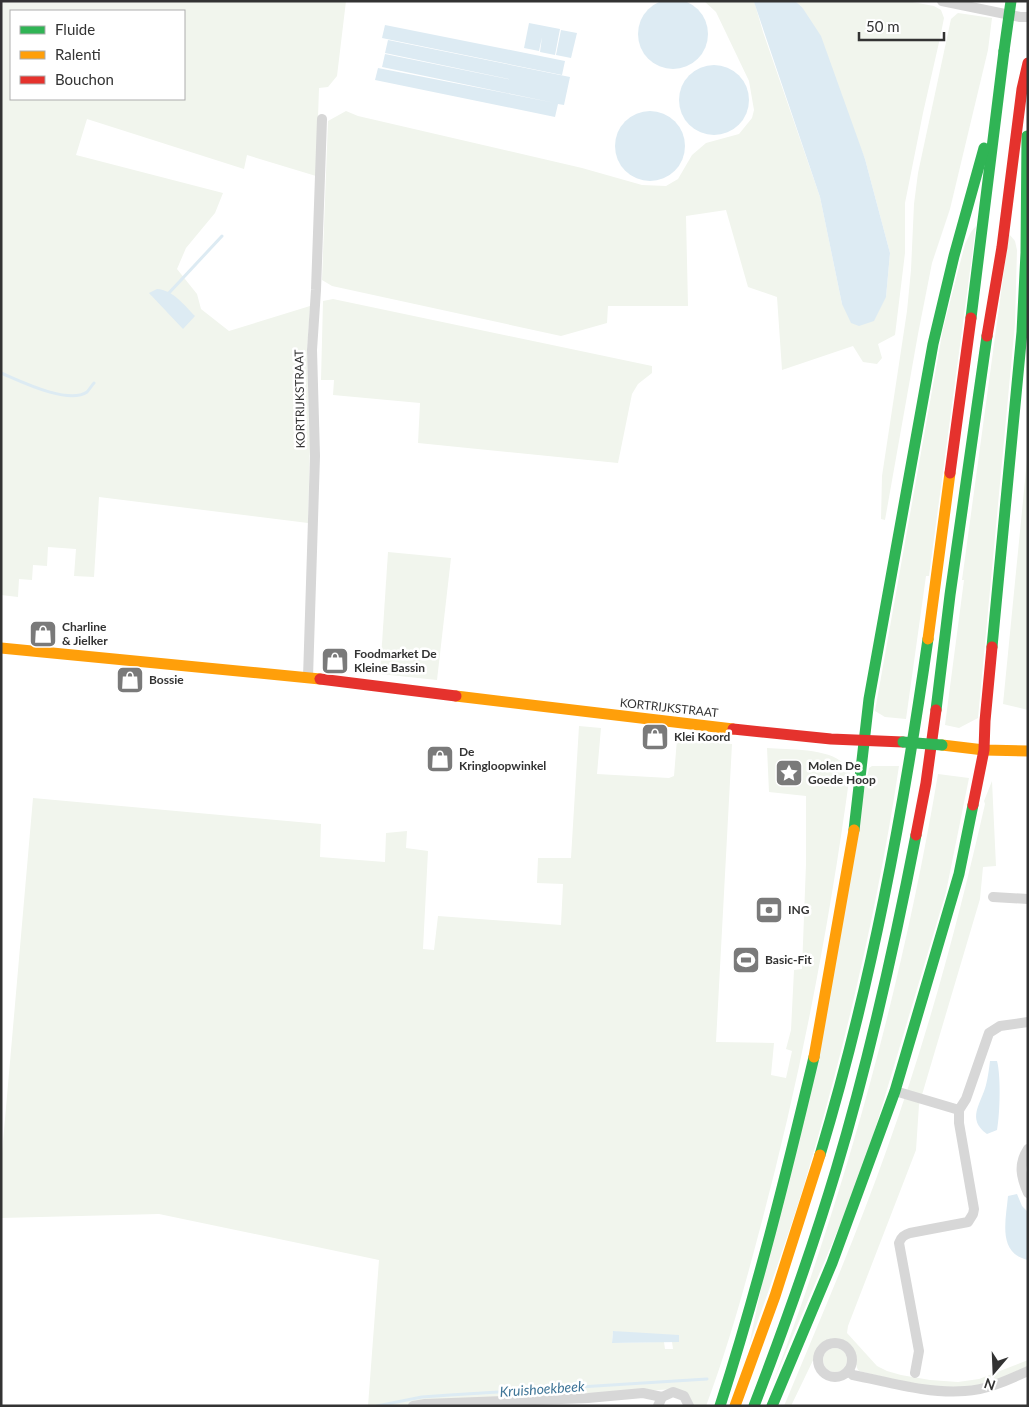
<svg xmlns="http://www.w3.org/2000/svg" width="1029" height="1407" viewBox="0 0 1029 1407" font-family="Lato,sans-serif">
	<rect width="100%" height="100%" fill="#fff"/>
	<g fill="#f1f5ed" fill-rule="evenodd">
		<path d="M1,1h345l-9,75 -9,11 -9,1 -3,88 -69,-21 -3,14 -157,-50 -11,36 147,38 -8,20 -29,35 -9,21 20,25 4,15 28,22 81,-25 -3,46 3,90 -2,81 -209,-26 -5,80 -20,-1 2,-27 -28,-2 -1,19 -14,-1 -1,15 -13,-1 -1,18 -17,-2zM11,11h173v88h-173z"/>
		<path d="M704,1h50l9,31 57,165 22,107 44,-7 4,-44 -25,-94 -63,-152 -7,-6h112l27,5 7,4 3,8 -4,20 -17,75 -18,90v50l-10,82 -17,9 4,14 -5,6 -14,-2 -10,-16 -71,24 -5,-73 -29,-10 -22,-77 -40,6 2,90h-80l-1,17 -46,13 -229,-50 -10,-6 6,-159 18,-10 12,5 224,52 60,17 24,1 12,-7 14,-24 14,-12 33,-9 13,-16 2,-8 -5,-29 -33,-69z"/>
		<path d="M958,13l34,5 -4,32 -38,159 -18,54 -14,71 -33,186 -4,-1 1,-43 25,-165 4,-41 3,-66 4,-31 33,-154z"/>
		<path d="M976,226l-47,350h-3l-20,143 -21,-2 -10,-6 68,-382 22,-85 6,-12z"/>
		<path d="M1009,234l6,7 2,9 -2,73 -37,395 -19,10 -14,-3 19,-145h-2z"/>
		<path d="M333,299l319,67v7l-14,11 -6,10 -14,69 -200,-20 2,-40 -87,-8 1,-15h-13l2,-79z"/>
		<path d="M1028,450v260l-25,-6z"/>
		<path d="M388,552l63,6 -14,122 -57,-6z"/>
		<path d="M579,726l22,2 -4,46 72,4 5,-2 3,-37 55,5 -16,298 58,1 -3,32 15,3 6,-27 -6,-2 5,-19 3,-60 8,-1 4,-105v-68l-37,-4 -2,-44c24,2 74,-1 83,25 -21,156 -51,311 -92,463 -15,57 -31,114 -52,170h-13c-3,-11 -7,-16 -18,-17l-117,7 -125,5 -31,5h-34l11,-146 -220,-46 -158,4v-53l32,-367 288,26 -1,33 65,5 1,-29 21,-2 -1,17 22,3 -5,98 11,1 4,-34 123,9 2,-41 -26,-1 1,-25h33zM613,1331l66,11h-7l1,7h-8l-1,-7 -52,1z"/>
		<path d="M872,766h27c-21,141 -54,280 -94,416 -17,55 -37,110 -56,164l120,-578z"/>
		<path d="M938,774l31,4 -23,114 -84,281 -90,212c75,-198 131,-403 166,-611z"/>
		<path d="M992,781l4,85 -13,1 -3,32 -61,206 -3,45 -68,176 -1,7 30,33 10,5 14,4 29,5 28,2 21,-3 49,-19v8l-33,14 -30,7 -44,-3 -62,-15c-4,-5 -2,-9 -4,-16 -3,-12 -15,-15 -27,-15l-10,10 -27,56h-7c36,-86 73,-172 104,-260 40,-111 71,-227 97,-342l-1,-3z"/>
		<circle cx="835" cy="1360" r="12"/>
	</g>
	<g fill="#ddebf3">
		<circle cx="673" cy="34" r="35"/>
		<path d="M795,1l7,6 19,29 44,123 25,94 -4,44 -12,24 -15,5 -8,-3 -9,-19 -22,-107 -66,-195z"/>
		<path d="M529,23l31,6 -5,26 -15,-3 2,-15 -3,14 -15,-3z"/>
		<path d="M385,25l180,36 -3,14 -180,-37z"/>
		<path d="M561,30l16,3 -6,25 -15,-3z"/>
		<path d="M388,40l182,37 -6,28 -6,-1 -3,13 -180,-37 3,-12 177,35 -173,-36 3,-13 133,27 -133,-28z"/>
		<circle cx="714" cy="100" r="35"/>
		<circle cx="650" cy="146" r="35"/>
		<path d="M157,289c16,1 27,16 38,27l-12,13 -34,-36z"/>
		<path d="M990,1061h7c4,15 3,53 0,69l-10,4c-21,-15 -6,-30 -1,-49 2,-8 3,-16 4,-24z"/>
		<path d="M1017,1194l5,12 6,6v48c-31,-7 -22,-40 -20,-64z"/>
		<path d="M613,1331l66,4v7l-67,1z"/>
	</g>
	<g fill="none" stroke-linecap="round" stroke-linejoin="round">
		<g stroke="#ddebf3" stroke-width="3">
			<path d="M168,294l54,-58"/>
			<path d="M1,373c19,8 67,32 86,19 2,-2 5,-7 7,-9"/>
			<path d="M377,1406l45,-9 28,-2 257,-16"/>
		</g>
		<g stroke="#d7d7d7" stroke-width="10">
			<path d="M942,1l78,16h8"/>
			<path d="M308,678l7,-222 -3,-106 4,-60 6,-171"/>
			<path d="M993,897l35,2"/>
			<path d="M895,1091l64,19"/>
			<path d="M1028,1149c-10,15 -7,28 0,44"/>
			<circle cx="835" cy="1360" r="17"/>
			<path d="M848,1371l5,4c36,7 75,19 112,16 22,-1 43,-11 63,-20"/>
			<path d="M915,1373l4,-22 -20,-108c2,-6 5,-8 11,-10l58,-11 5,-8 1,-5 -15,-86v-13l7,-11 23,-66 11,-7 28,-4"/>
			<path d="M413,1406l12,-2 163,-6 55,-5 19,4"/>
			<path d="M658,1406l4,-9 11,-5 11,4 5,10"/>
		</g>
		<g stroke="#30b455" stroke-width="11">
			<path d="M971,318l33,-267"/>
			<path d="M992,647l30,-315 4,-79 1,-117"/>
			<path d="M936,710l14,-115 37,-259"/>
			<path d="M854,830l15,-131 64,-355 21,-88 30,-108"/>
			<path d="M820,1155c51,-169 83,-341 108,-516"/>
			<path d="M720,1406c37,-115 66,-231 94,-349"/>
			<path d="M754,1406c30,-78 58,-156 82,-236 33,-110 58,-222 80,-335"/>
			<path d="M772,1406l60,-143 63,-172 64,-217 14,-69"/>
		</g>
		<g stroke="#ff9f0a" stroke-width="11">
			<path d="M928,639l22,-166"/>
			<path d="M1,648l319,31"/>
			<path d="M456,696l277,33"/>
			<path d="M942,745l42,5 44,1"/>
			<path d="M814,1057l40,-227"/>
			<path d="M735,1406l40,-110 45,-141"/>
		</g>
		<g stroke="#e5322d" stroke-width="11">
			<path d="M987,336l15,-89 20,-158 6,-26"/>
			<path d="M950,473l21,-155"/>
			<path d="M320,679l136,17"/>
			<path d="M733,729l98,10 72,3"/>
			<path d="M973,805l11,-55 1,-29 7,-74"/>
			<path d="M916,835l10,-52 10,-73"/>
		</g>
		<g stroke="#30b455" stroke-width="11">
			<path d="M1004,51l7,-50"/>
			<path d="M903,742l39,3"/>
		</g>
	</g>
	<defs>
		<g id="shop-square" transform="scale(1.4375)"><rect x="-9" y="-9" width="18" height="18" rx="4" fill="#7a7a7a" stroke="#fff"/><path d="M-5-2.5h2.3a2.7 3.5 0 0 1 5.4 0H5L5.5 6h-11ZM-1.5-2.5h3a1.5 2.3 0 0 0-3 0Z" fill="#fff"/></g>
		<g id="sight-square" transform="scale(1.4375)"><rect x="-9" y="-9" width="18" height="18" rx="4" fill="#7a7a7a" stroke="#fff"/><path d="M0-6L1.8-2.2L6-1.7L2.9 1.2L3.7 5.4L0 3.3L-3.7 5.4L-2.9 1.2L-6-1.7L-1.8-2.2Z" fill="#fff"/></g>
		<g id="bank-square" transform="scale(1.4375)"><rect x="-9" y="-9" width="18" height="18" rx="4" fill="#7a7a7a" stroke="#fff"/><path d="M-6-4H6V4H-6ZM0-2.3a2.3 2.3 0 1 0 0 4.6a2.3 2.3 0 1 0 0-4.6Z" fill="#fff"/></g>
		<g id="stadium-square" transform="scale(1.4375)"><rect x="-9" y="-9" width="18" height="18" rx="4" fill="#7a7a7a" stroke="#fff"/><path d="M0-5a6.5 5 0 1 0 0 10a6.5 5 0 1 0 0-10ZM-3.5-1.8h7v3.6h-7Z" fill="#fff"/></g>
	</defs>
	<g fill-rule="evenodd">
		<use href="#shop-square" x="43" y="634"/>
		<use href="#shop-square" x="335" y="661"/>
		<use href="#shop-square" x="130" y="680"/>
		<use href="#shop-square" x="655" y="737"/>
		<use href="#shop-square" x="440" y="759"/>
		<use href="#sight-square" x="789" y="773"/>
		<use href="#bank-square" x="769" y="910"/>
		<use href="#stadium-square" x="746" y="960"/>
	</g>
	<g text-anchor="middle" stroke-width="5" stroke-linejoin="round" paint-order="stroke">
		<g font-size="12" fill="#333" stroke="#fff">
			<text transform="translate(300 399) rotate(-91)" y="4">KORTRIJKSTRAAT</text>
			<text transform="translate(669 708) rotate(6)" y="4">KORTRIJKSTRAAT</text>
		</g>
		<g font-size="12" font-weight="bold" fill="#333" stroke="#fff" text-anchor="start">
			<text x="62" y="631">Charline<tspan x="62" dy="14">&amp; Jielker</tspan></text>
			<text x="354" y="658">Foodmarket De<tspan x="354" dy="14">Kleine Bassin</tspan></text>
			<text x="149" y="684">Bossie</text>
			<text x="674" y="741">Klei Koord</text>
			<text x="459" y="756">De<tspan x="459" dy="14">Kringloopwinkel</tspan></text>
			<text x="808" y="770">Molen De<tspan x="808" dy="14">Goede Hoop</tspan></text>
			<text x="788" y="914">ING</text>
			<text x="765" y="964">Basic-Fit</text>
		</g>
		<g font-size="14" font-style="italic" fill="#3f7597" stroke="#fff">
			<text transform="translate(542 1389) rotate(-4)" y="5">Kruishoekbeek</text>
		</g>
	</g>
	<rect width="1029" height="1407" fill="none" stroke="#333333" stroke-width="5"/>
	<rect x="10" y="10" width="175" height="90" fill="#ffffff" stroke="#adadad"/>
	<rect x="20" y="26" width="25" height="8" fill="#30b455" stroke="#adadad"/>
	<text x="55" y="35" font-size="15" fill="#333333">Fluide</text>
	<rect x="20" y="51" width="25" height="8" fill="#ff9f0a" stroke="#adadad"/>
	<text x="55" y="60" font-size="15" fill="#333333">Ralenti</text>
	<rect x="20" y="76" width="25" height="8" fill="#e5322d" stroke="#adadad"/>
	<text x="55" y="85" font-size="15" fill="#333333">Bouchon</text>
	<g transform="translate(994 1372) rotate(199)" stroke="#ffffff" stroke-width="4" paint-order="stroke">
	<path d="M0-4L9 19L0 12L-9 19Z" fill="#333333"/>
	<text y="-8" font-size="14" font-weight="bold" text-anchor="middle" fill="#333333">N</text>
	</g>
	<path d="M859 32v8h85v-8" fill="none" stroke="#333333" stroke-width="2.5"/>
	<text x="866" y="32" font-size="15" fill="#333333" stroke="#ffffff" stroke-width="4" paint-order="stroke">50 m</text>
</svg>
